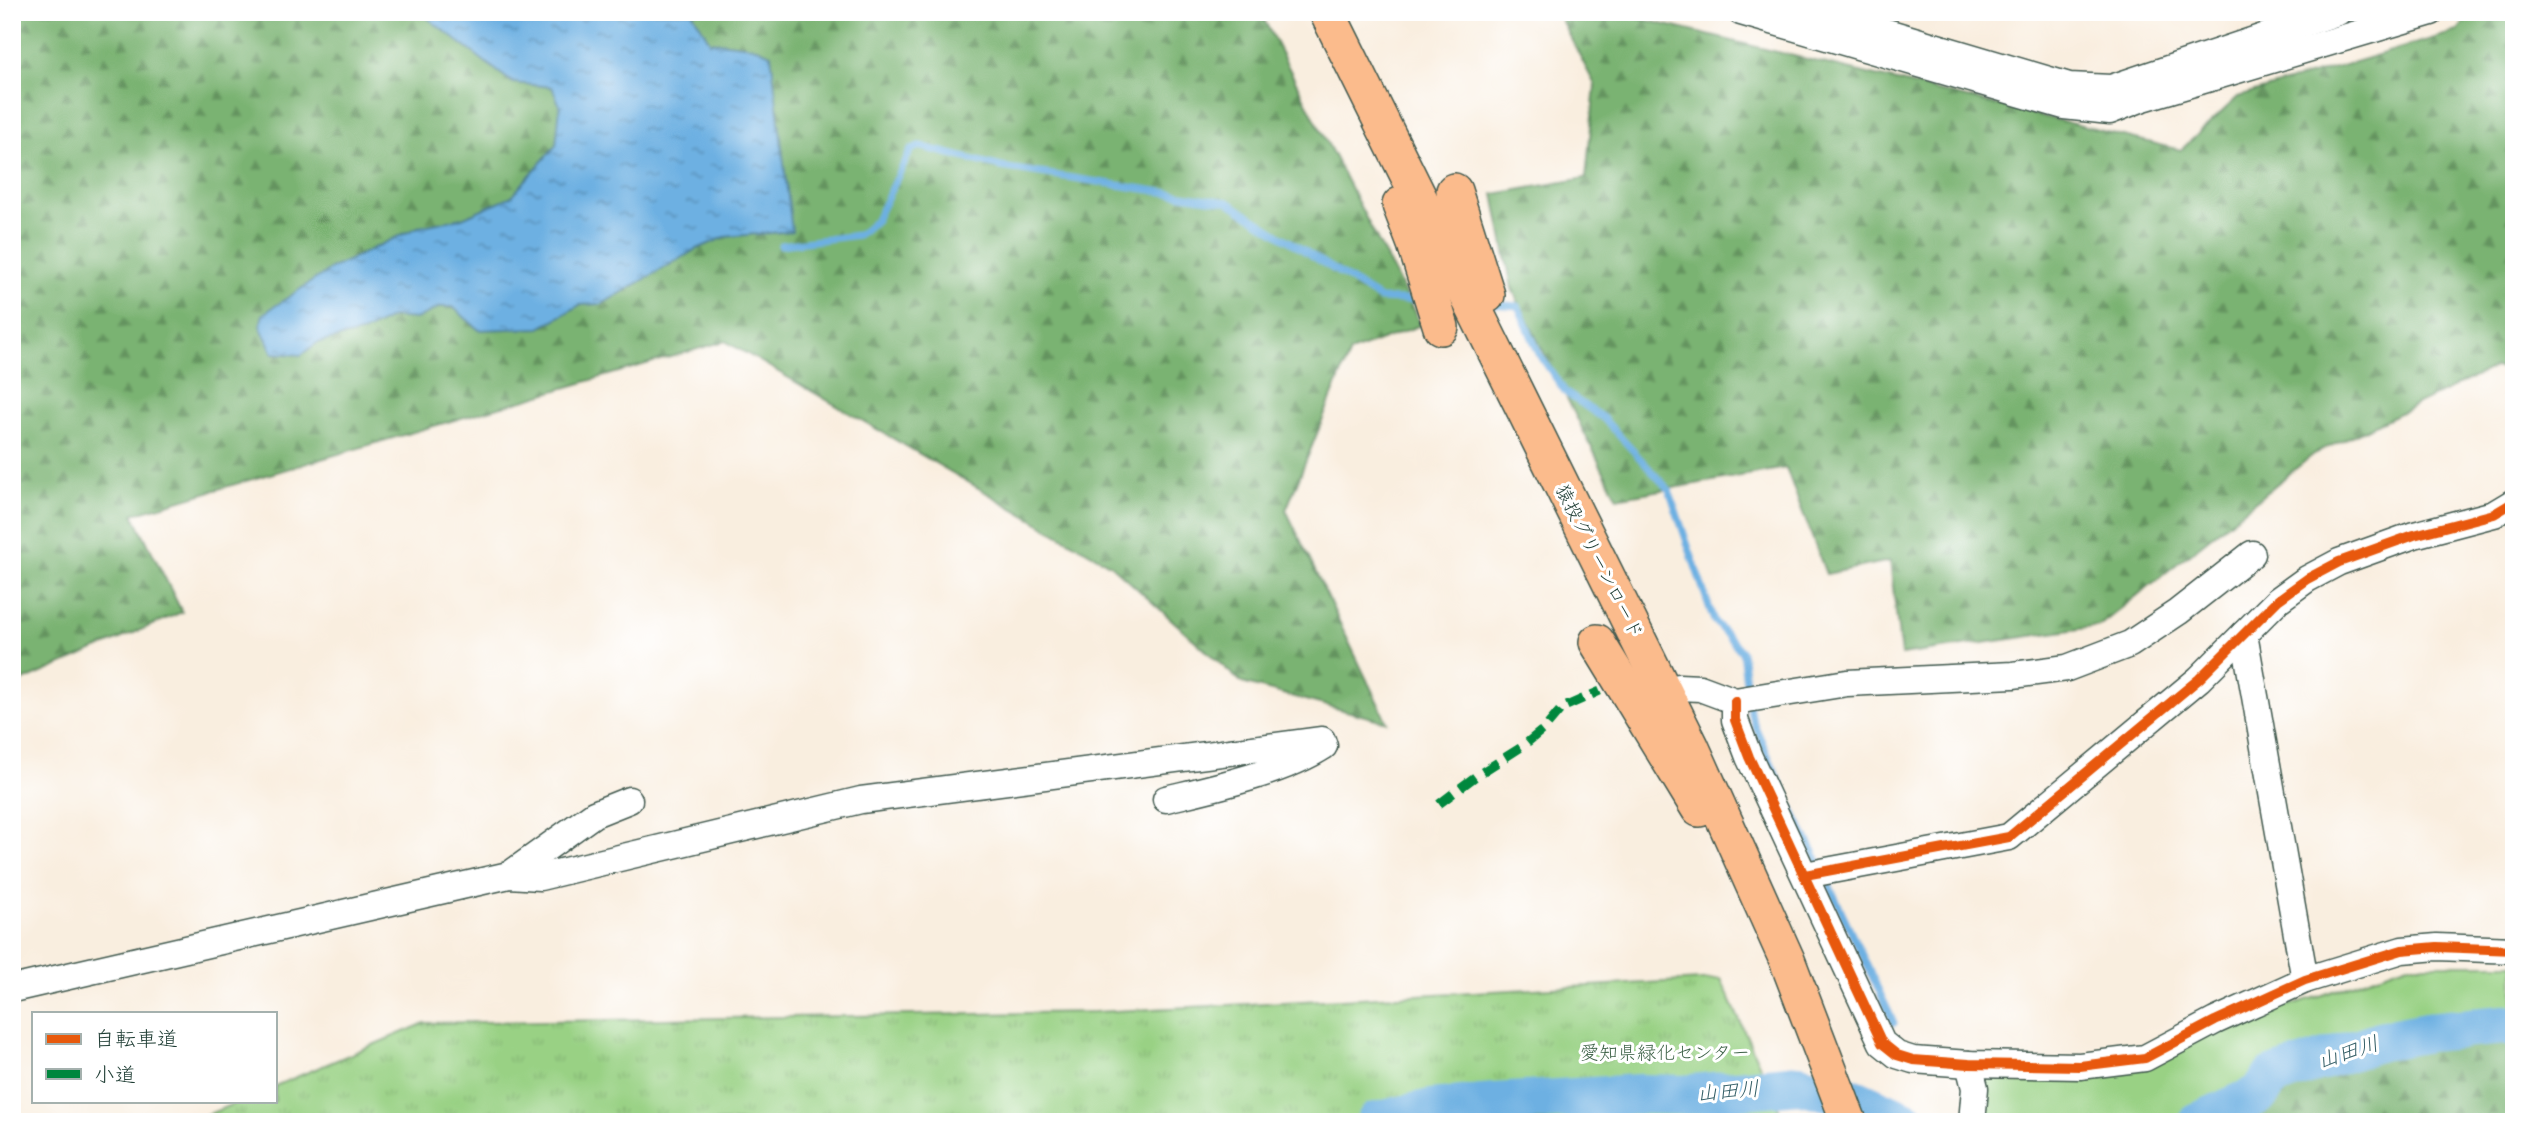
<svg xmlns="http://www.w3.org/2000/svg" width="2526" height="1134" viewBox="0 0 2526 1134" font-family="Mali,'Klee One',sans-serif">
	<defs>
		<pattern id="forest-firs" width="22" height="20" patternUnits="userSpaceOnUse" patternTransform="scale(1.75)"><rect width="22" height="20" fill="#7ab372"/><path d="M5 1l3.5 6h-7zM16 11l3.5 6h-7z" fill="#63935e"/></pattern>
		<pattern id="park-tufts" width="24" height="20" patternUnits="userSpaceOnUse" patternTransform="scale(1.75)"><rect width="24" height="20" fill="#99d184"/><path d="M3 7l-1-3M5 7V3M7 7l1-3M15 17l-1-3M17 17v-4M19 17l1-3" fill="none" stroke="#83b473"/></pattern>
		<pattern id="water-ripples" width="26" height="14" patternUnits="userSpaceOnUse" patternTransform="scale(1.75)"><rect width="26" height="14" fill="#6db0e2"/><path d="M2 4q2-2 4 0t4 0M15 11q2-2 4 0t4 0" fill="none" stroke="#5990b8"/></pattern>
	</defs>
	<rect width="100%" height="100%" fill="#fff"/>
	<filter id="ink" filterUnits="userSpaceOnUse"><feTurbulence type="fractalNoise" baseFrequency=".0143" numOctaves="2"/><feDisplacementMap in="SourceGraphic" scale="14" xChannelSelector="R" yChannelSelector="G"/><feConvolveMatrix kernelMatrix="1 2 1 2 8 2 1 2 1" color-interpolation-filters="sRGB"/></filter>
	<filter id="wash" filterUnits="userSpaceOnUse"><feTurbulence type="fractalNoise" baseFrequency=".00686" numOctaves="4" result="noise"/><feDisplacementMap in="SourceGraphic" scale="28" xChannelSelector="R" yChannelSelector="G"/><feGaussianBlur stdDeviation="1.57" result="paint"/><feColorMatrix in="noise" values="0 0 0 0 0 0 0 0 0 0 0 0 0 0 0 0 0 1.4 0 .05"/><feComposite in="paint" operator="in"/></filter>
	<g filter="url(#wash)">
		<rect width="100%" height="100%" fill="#f9eedf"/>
		<path fill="#99d184" stroke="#5c875c" stroke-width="2" d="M2408,964h106v158h-533l5,-47h65l266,-78z"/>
		<g fill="url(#forest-firs)" stroke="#4c7853" stroke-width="2">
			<path d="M12,12h1248l161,313 -71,27 -64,158 101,212 -145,-39 -131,-118 -386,-224 -592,173 49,98 -170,74z"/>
			<path d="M1557,12h56l568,138 57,-53 220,-66 13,-19h43v361l-19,-6 -181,87 -215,172 -198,29 -11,-94 -64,13 -40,-106 -169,30 -105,-209 -18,-95 92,-16 9,-93z"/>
			<path d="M2514,1035v87h-302l22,-12 16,-3 14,-7 14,-20 21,-3 87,-29 35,-8 56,-4 22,4z"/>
		</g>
		<path fill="url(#park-tufts)" stroke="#5c875c" stroke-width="2" d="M1721,979l64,143h-1595l50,-21h35v-15l150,-63 670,-11z"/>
		<path fill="url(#water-ripples)" stroke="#46768b" stroke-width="2" d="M431,12h261l18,29 42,5 19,8 21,177 -67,6 -30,13 -93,54 -22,1 -40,23 -61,2 -26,-23h-13l-24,12 -24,-2 -28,15 -47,11 -16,12 -28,-2 -13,-27 3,-12 69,-46 86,-41 44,-9 50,-22 44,-51 4,-39 -8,-19 -39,-4 -87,-66z"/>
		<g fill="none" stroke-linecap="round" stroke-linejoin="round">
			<g stroke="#6db0e2" stroke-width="7">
				<path d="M781,245l77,-10 7,-5 11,-10 35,-70 8,-4 82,21 227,35 152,97 44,2"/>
				<path d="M1492,304l26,2 21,48 27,39 37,25 66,72 45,131 28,31 8,59 5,15 40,90 27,51"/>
				<path d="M1826,878l68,145"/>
			</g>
			<g stroke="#6db0e2" stroke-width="40">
				<path d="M1376,1122l55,-13 64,-6 145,-9 43,1 116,-11 58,15 51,23"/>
				<path d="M2199,1122l61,-28 12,-17 108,-36 47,-9 78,-7 9,3"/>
			</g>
		</g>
	</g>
	<g filter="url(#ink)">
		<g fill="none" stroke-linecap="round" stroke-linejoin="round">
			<g stroke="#40584e" stroke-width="29">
				<g id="minor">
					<path d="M1741,12l323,94 46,5 33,-13 288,-86"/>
					<path d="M1819,12l250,74 42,2 227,-76"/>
					<path d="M2244,634l61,346"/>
					<path d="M1679,687l21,1 35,13 112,-18 166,-8 54,-7 63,-24 48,-32 74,-58"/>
					<path d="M1735,701v19l14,37 133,286 15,12 16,5 56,4 111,2 65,-8 70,-37 90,-41 97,-30 35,-3 77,3"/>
					<path d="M509,875l85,-61 35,-14"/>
					<path d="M1805,875l204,-38 190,-158 79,-79 29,-21 32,-17 75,-27 80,-21 20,-12"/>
					<path d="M12,989l497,-114 31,2 321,-77 461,-60 2,6c-42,27 -109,41 -158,53"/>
					<path d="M1969,1064l6,24 -3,34"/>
				</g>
			</g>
			<g stroke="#40584e" stroke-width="38">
				<g id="major">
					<path d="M1327,12l364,734 96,214 62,162"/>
					<path d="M1454,191l33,104"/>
					<path d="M1400,205l15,39 26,83"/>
					<path d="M1597,642l102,167"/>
				</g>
			</g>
			<use href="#minor" stroke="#fff" stroke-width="26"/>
			<use href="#major" stroke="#fbbb8c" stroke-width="35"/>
			<path stroke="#00873e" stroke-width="9" stroke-dasharray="18 9" stroke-linecap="butt" d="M1439,804l37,-28 47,-30 23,-19 16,-19 38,-17"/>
			<g stroke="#fff" stroke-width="15">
				<g id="cycleway">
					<path d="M1735,701v19l14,37 133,286 15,12 16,5 56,4 111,2 65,-8 70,-37 90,-41 97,-30 35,-3 77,3"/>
					<path d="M1805,875l204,-38 190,-158 79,-79 29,-21 32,-17 75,-27 80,-21 20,-12"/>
				</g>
			</g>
			<use href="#cycleway" stroke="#e8590c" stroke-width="10"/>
		</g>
	</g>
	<g text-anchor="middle" stroke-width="6" stroke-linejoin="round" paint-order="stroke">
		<g font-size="19" fill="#1f3d34" stroke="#fff">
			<text transform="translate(1600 561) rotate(63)" y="7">猿投グリーンロード</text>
		</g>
		<g font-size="19" fill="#3e6248" stroke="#fff">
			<text x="1665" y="1059">愛知県緑化センター</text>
		</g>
		<g font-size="21" font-style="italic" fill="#366068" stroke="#fff">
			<text transform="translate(2348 1052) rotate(-18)" y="7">山田川</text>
			<text transform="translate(1728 1091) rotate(-5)" y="7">山田川</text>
		</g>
	</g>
	<rect width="2526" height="1134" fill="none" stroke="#fff" stroke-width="42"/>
	<rect x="32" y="1012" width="245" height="91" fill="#ffffff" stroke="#a5b1ae" stroke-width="2"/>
	<rect x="46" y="1034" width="35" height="10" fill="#e8590c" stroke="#a5b1ae" stroke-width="2"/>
	<text x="94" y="1046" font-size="21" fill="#1f3d34">自転車道</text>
	<rect x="46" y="1069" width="35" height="10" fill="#00873e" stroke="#a5b1ae" stroke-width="2"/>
	<text x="94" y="1082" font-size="21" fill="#1f3d34">小道</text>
</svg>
